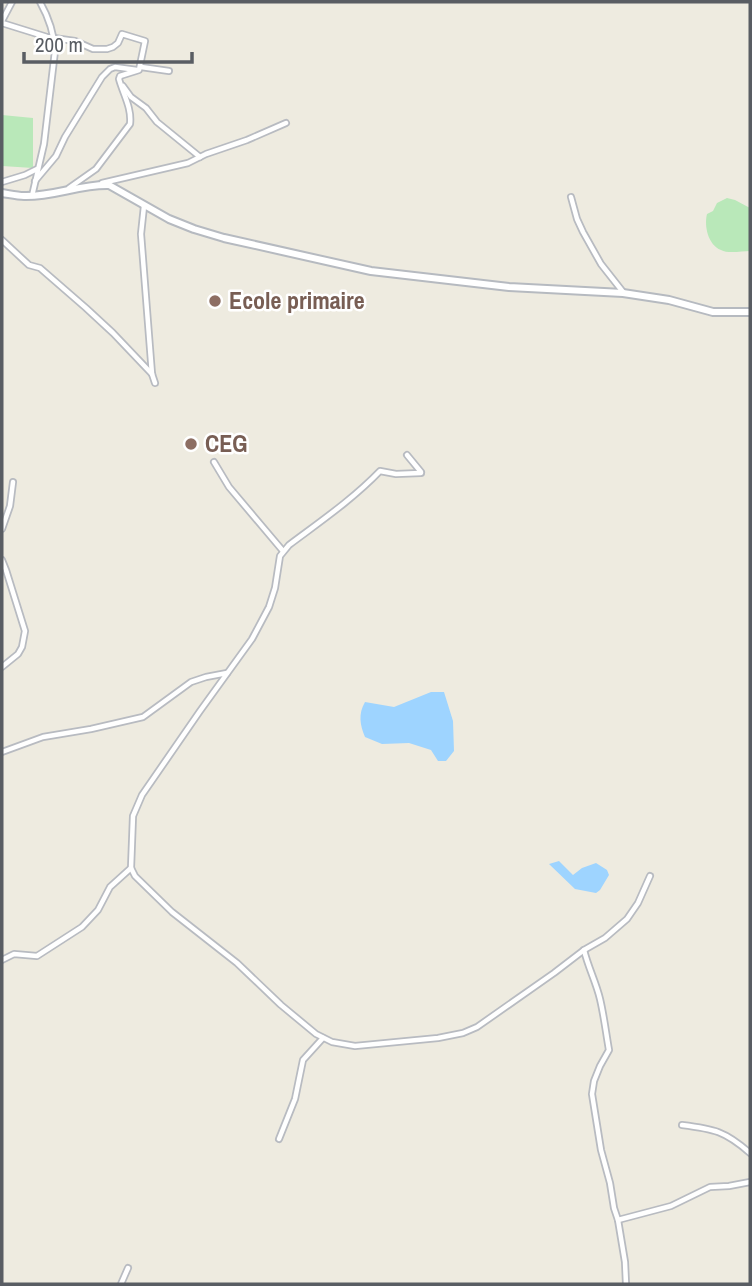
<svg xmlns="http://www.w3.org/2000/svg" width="752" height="1286" viewBox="0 0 752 1286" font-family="'Archivo Narrow',sans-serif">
	<rect width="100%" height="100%" fill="#eeebe0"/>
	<g fill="#b9e8b9">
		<path d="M2,115l31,3v50l-31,-2z"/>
		<path d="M727,198l8,2 15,8v43c-8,0 -22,3 -29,-1 -13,-5 -17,-24 -14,-36l6,-3 4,-8z"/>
	</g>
	<g fill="#9ed4ff">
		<path d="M431,692h13l9,29 1,30 -8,10h-8l-7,-11 -22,-7 -27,1 -17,-7c-5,-12 -7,-23 0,-35l29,5z"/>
		<path d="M559,861l14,14 9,-7 14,-5 11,7 2,5 -9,15 -4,3 -21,-4 -26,-25z"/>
	</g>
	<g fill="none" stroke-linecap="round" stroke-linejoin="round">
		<g stroke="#b8bbc1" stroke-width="8">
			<g id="street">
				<path d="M2,21l10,-19"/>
				<path d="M2,23l45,14 28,4 18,8h14l6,-2 5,-4 4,-9 23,7 -6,29 -19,6 -1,3c4,15 13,29 11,45l-34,45 -27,19"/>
				<path d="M141,67l28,4"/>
				<path d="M123,86l8,11 15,11 11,14 43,35"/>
				<path d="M35,181l21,-25 9,-19 37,-60 8,-8 5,-2 22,3"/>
				<path d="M2,182l23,-7 12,-6"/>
				<path d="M102,183l86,-20 18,-9 41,-14 39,-17"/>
				<path d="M32,196l12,-52 11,-93c-1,-19 -6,-33 -15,-49"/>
				<path d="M571,197l6,22 6,13 18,32 22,28"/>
				<path d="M144,206l-3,28 11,140 3,9"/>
				<path d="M2,240l27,25 11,3 46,40 27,25 39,41"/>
				<path d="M407,455l14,17"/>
				<path d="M214,462l15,25 54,64"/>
				<path d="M421,473l-25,1 -16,-3c-27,28 -59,50 -91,74l-9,11 -5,32 -6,19 -17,32 -52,72 -58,84 -9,21 -2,52 4,8 37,36 65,51 44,42 35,29 16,8 23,4 83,-8 25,-5 14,-6 77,-54 30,-23 21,-12 22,-19 11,-16 12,-27"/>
				<path d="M2,529l8,-23 3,-24"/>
				<path d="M2,560l4,10 19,61 -3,16 -4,7 -16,13"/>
				<path d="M2,752l41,-15 48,-8 52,-12 48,-35 15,-5 21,-4"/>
				<path d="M584,950c4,17 12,32 16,49 4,17 6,34 9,51l-9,16 -6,15 -2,13 9,56 9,33 4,25 4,12 7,42 1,22"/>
				<path d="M2,960l12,-6 23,2 45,-29 16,-17 12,-23 21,-19"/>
				<path d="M682,1125c32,4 43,6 68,28"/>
				<path d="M279,1139l16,-40 8,-39 20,-22"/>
				<path d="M618,1220l53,-14 39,-19 19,-1 21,-4"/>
				<path d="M121,1284l7,-16"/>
			</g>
		</g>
		<g stroke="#b6bac0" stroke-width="10">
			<path id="secondary" d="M2,193c7,1 15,3 22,3 29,1 56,-12 85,-11l60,34 25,10 30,9 147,33 138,16 114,6 46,7 44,12h37"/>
		</g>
		<use href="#street" stroke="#fff" stroke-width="4.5"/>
		<use href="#secondary" stroke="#fff" stroke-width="6"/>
	</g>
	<g fill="#8d6e63" stroke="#fff" stroke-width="2.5">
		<circle cx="215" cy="301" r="7"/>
		<circle cx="191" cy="444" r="7"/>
	</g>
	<g text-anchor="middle" stroke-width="5" stroke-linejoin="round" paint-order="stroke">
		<g font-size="24" font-weight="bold" fill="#785e54" stroke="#fff" text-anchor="start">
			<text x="229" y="309">Ecole primaire</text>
			<text x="205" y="452">CEG</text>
		</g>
	</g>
	<rect width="752" height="1286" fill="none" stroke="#595d63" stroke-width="7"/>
	<path d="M24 52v10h168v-10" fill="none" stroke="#595d63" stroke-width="3.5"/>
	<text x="35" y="52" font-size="21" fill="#595d63" stroke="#ffffff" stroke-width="5" paint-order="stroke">200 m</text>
</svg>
